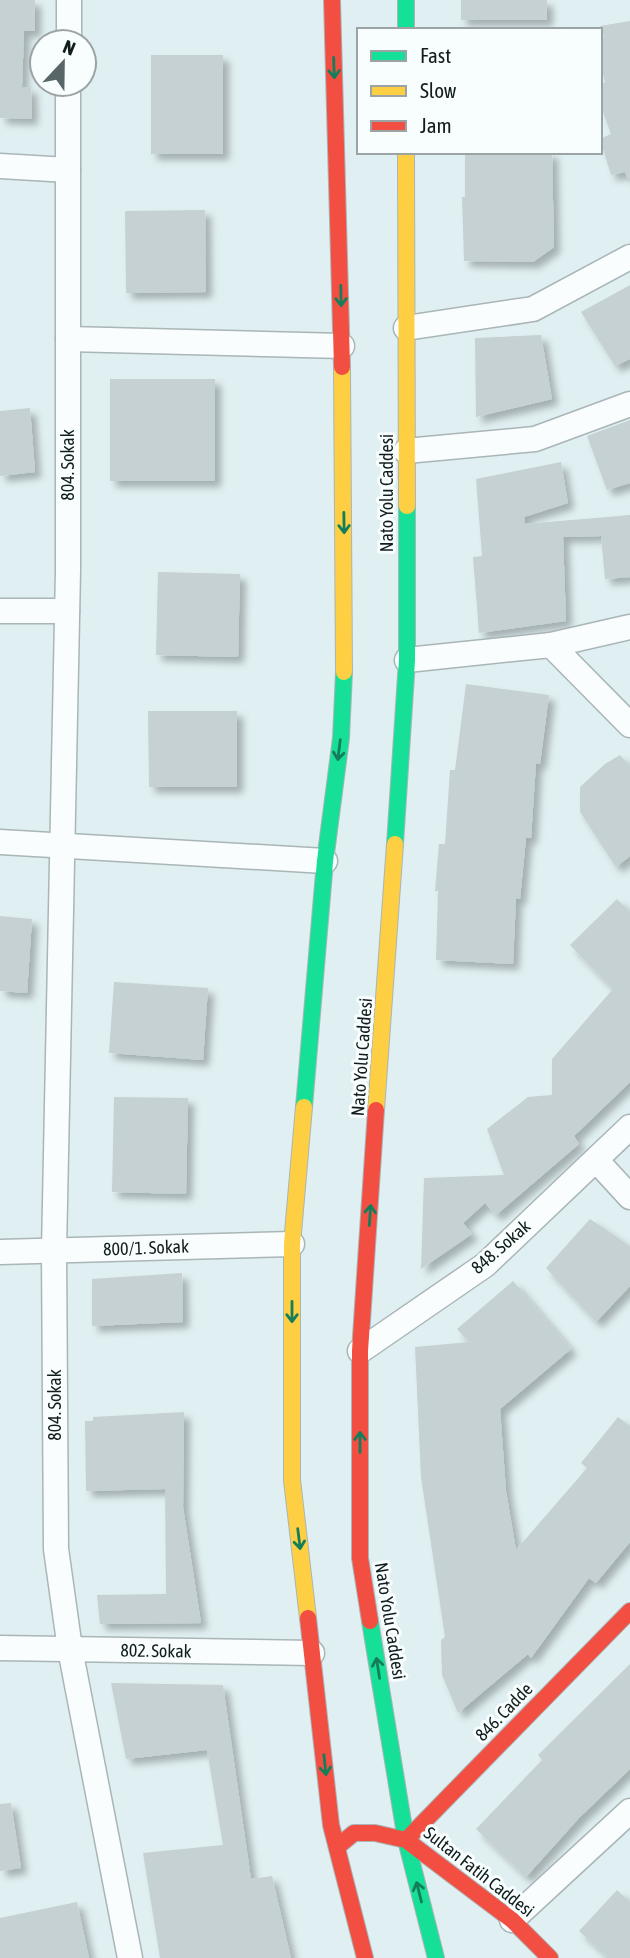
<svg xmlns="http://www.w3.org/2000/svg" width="630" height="1958" viewBox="0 0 630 1958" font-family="'Asap Condensed',sans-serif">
	<defs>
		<filter id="shadow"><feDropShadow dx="6" dy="6" stdDeviation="3.5" flood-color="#0004"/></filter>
	</defs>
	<rect width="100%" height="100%" fill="#e0eff1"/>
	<g fill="#c5d1d3" filter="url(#shadow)">
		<path d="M0,0h35v31h-11l-2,57 9,-1 1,32 -32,-1z"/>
		<rect x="461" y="0" width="86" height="20"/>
		<path d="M630,21v158h-2l-3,-7 -14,3 -11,-36 11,-5 -11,-30v-19l5,-3 -5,-18v-25l4,-3 -4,-10z"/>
		<rect x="151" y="55" width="72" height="99"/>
		<path d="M465,152h87l2,95 -21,15 -69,-1 -2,-64h3z"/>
		<path d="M205,210l1,82 -80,1 -1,-82z"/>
		<path d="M630,285v74l-15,7 -34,-54z"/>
		<path d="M541,335l11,64 -76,18 -1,-79z"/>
		<rect x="110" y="379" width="105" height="102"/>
		<path d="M30,408l5,64 -35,4v-65z"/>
		<path d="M630,420v63l-23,7 -20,-54z"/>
		<path d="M561,462l7,41 -44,14 1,7 105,-9v62l-25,2 -4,-43 -38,1 3,84 -87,12 -6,-76 9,-1 -6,-77z"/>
		<path d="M158,572l82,2 -2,83 -82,-2z"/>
		<path d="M466,684l83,11 -9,69 -4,-1 -5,75h-5l-6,61 -4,-1 -3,66 -77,-4 2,-69h-3l4,-47h6l5,-74h5z"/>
		<path d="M148,711h89v76h-88z"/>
		<path d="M620,755l10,11v90l-14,11 -36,-55v-25l25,-23z"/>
		<path d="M617,899l13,13v170l-56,54 5,8 -83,71 -11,-12 -22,20 9,11 -51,35 3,-91 80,-3 -17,-46 41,-32 24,-2v-36l61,-70 -43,-44z"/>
		<path d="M0,916l32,3 -5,74 -27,-2z"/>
		<path d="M114,982l94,6 -5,72 -94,-7z"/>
		<path d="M114,1097l74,1 -2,96 -74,-2z"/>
		<path d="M590,1219l40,27v40l-34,36 -50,-54z"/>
		<path d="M182,1273l1,49 -91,4v-47z"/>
		<path d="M513,1281l58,68 -71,60 6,82 10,59 71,-82 -6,-5 37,-46 12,9v116l-34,41 -7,-5 -58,80 -3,-4 -70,59 -16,-38 -1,-35 4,-3 -24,-160 -6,-130 54,-5 -12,-13z"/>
		<path d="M184,1412l-1,95 18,116 -101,1 -3,-29 69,-1 -1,-105 -79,2 -1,-70h8v-4z"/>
		<path d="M630,1664v105l-51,49 -53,59 -50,-48 66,-69 -4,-5z"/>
		<path d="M111,1683l112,2 28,194 21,-3 19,82h-131l-17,-105 80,-8 -16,-95 -81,9z"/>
		<path d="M11,1803l10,65 -21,3v-67z"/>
		<path d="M617,1890l13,12v56h-21l-30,-27z"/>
		<path d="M77,1902l12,56h-89v-40z"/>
	</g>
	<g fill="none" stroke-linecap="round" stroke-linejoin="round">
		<g stroke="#a9b5b7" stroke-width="27">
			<g id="street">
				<path d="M69,42v-42"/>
				<path d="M68,84v486l-14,681 2,298 14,100 60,309"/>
				<path d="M0,166l68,4"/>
				<path d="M406,328l127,-19 97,-52"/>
				<path d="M68,339l274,7"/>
				<path d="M406,451l129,-12 95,-35"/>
				<path d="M0,611h67"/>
				<path d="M551,645l79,80"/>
				<path d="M407,660l144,-15 79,-18"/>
				<path d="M0,842l325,19"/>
				<path d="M596,1160l34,37"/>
				<path d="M0,1252l292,-8"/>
				<path d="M360,1351l125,-86 145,-138"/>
				<path d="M0,1648l312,5"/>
				<path d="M512,1920l118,-109"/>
			</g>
		</g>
		<g stroke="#a9b5b7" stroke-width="18">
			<g id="fast">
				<path d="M406,0v30"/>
				<path d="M395,844l12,-184v-154"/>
				<path d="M304,1107l21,-246 16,-123 3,-66"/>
				<path d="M370,1621l36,219 30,118"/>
			</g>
		</g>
		<g stroke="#a9b5b7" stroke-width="18">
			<g id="slow">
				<path d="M406,152l1,354"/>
				<path d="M342,367l2,305"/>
				<path d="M304,1107l-12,137v236l16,138"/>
				<path d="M376,1110l19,-266"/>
			</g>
		</g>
		<g stroke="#a9b5b7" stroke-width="18">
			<g id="jam">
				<path d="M332,0l10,367"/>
				<path d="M308,1618l23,207 34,133"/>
				<path d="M370,1621l-10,-63v-207l16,-241"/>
				<path d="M406,1840l224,-229"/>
				<path d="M337,1847l17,-14h21l31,7 106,80 38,38"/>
			</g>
		</g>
		<use href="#street" stroke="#fafdfd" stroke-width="24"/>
		<use href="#fast" stroke="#16e098" stroke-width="16"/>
		<use href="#slow" stroke="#ffcf43" stroke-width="16"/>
		<use href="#jam" stroke="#f24e42" stroke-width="16"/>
	</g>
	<defs><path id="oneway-shaft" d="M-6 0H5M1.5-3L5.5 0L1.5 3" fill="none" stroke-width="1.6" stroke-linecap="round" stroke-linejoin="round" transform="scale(1.75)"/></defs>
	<g stroke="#147e5a">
		<use href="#oneway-shaft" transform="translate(334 68) rotate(88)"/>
		<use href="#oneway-shaft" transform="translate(341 296) rotate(89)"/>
		<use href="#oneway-shaft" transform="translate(344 523) rotate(89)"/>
		<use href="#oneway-shaft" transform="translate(339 750) rotate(97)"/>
		<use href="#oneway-shaft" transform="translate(370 1215) rotate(-86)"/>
		<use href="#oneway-shaft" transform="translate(292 1312) rotate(90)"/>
		<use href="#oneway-shaft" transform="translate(360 1442) rotate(-90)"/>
		<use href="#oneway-shaft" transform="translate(299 1539) rotate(83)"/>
		<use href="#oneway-shaft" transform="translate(378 1668) rotate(-99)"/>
		<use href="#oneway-shaft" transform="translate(325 1765) rotate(84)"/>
		<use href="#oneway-shaft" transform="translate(419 1892) rotate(-104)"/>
	</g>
	<g text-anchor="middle" stroke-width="6" stroke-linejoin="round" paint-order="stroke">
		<g font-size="18" fill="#111c1d" stroke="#f8fdfe">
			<text transform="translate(68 465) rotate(-90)" y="6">804. Sokak</text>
			<text transform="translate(387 493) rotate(-90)" y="6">Nato Yolu Caddesi</text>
			<text transform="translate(362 1057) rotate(-86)" y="6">Nato Yolu Caddesi</text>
			<text transform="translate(501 1247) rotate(-41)" y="6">848. Sokak</text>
			<text transform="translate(146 1248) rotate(-2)" y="6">800/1. Sokak</text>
			<text transform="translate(55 1405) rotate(-90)" y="6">804. Sokak</text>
			<text transform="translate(390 1621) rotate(81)" y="6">Nato Yolu Caddesi</text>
			<text transform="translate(156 1651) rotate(1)" y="6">802. Sokak</text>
			<text transform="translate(504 1712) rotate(-46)" y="6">846. Cadde</text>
			<text transform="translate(479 1872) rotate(38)" y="6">Sultan Fatih Caddesi</text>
		</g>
	</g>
	<rect x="357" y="28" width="245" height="126" fill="#f8fdfe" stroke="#9ca3a4" stroke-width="2"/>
	<rect x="371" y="51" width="35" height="10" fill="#16e098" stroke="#9ca3a4" stroke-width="2"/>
	<text x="420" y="63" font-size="21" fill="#111c1d">Fast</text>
	<rect x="371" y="86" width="35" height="10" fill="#ffcf43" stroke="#9ca3a4" stroke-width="2"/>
	<text x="420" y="98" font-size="21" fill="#111c1d">Slow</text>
	<rect x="371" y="121" width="35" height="10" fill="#f24e42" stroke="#9ca3a4" stroke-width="2"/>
	<text x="420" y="133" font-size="21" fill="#111c1d">Jam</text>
	<g transform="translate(63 63) rotate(22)"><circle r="33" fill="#f8fdfe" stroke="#9ca3a4" stroke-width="2"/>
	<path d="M0-5L12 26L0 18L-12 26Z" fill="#596667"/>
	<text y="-10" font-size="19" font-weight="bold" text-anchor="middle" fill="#111c1d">N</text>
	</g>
</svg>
